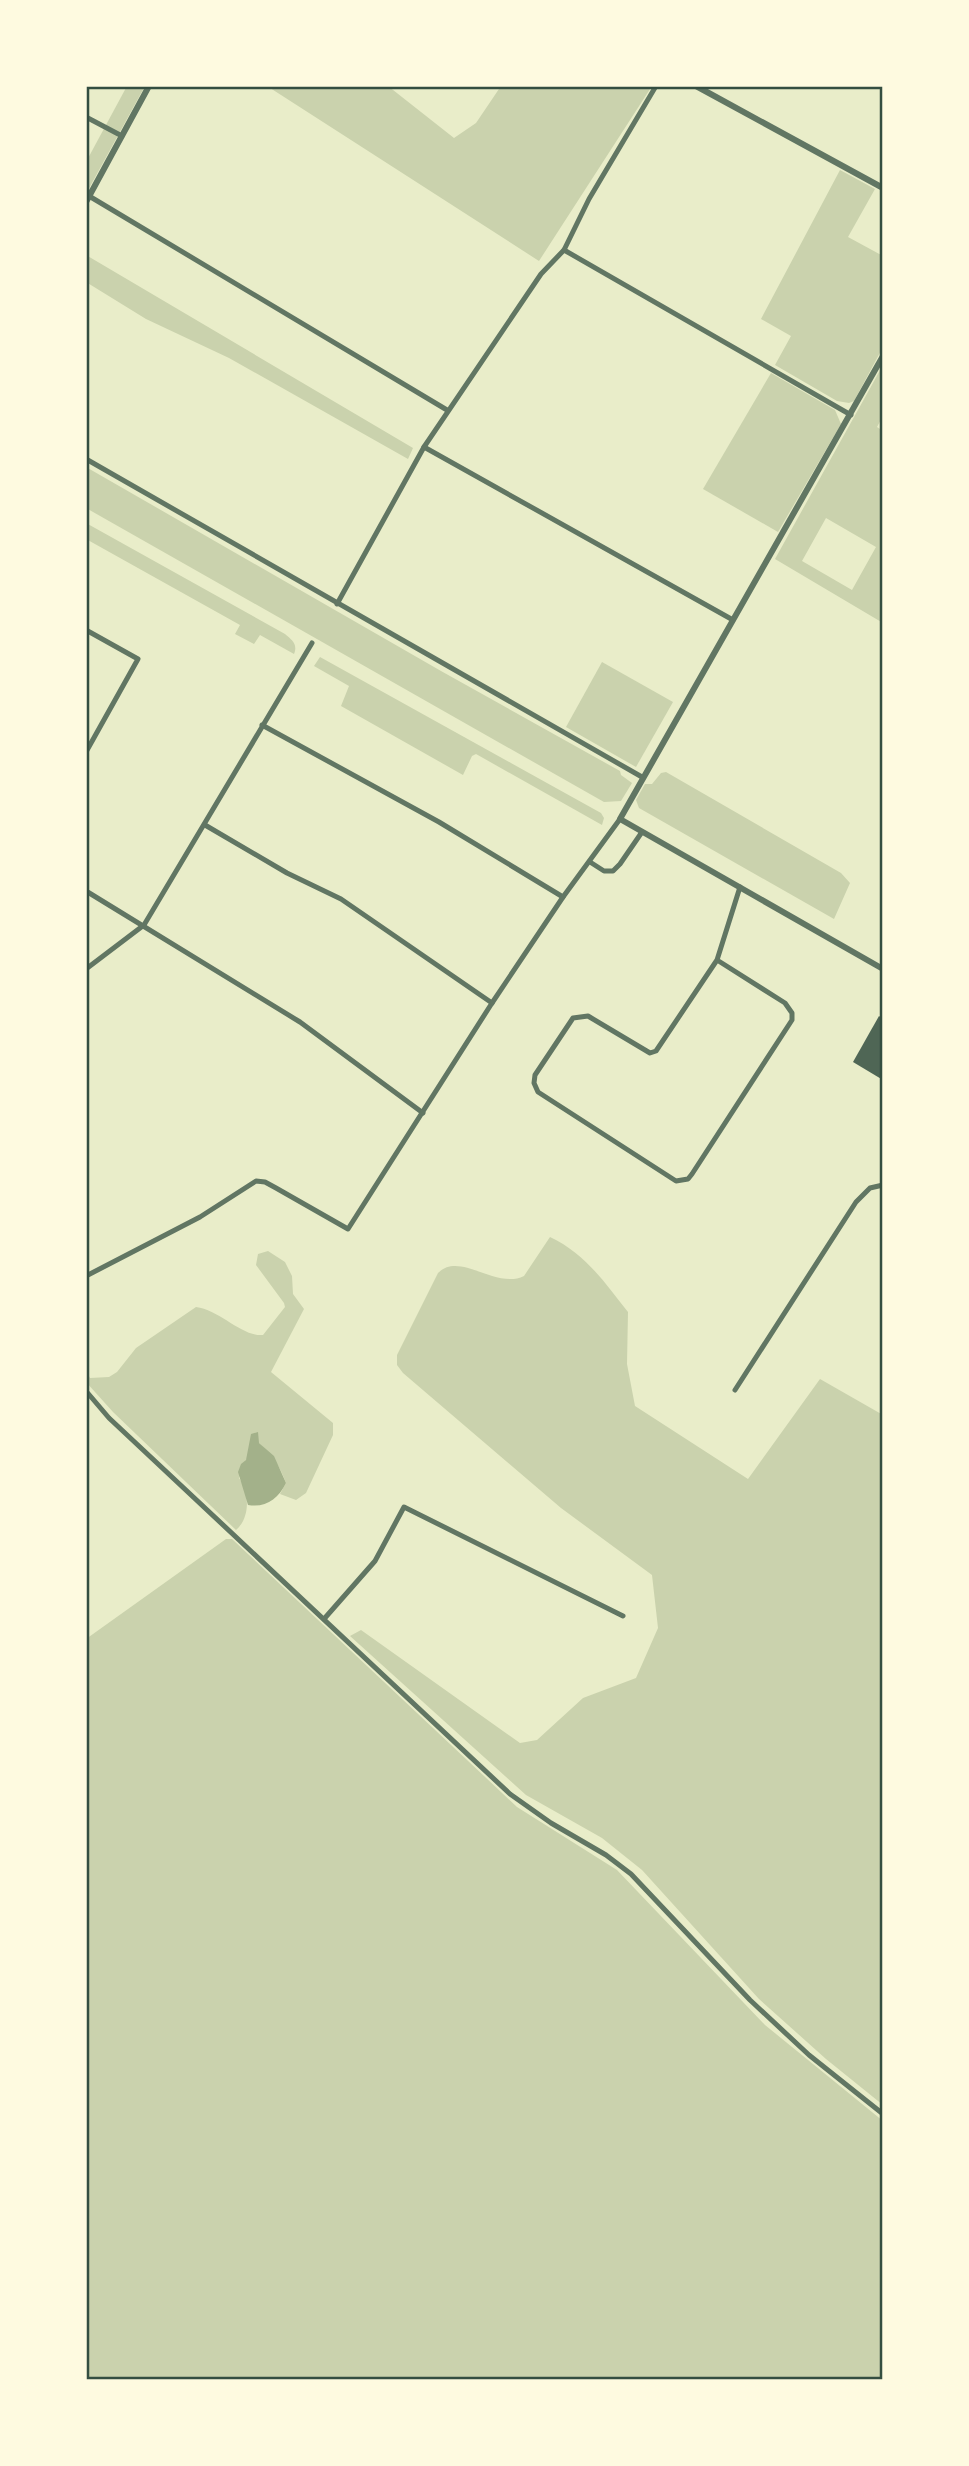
<svg xmlns="http://www.w3.org/2000/svg" width="969" height="2466" viewBox="0 0 969 2466" font-family="Roboto,sans-serif">
	<rect width="100%" height="100%" fill="#e9edc9"/>
	<g fill="#cad2ad" fill-rule="evenodd">
		<path d="M127,86h18l-58,106 -1,-30z"/>
		<path d="M267,86h121l66,52 22,-15 25,-37h151l-113,175z"/>
		<path d="M840,170l35,19 -27,48 35,19v91l-29,54 -5,2 -12,-2 -62,-36 16,-29 -30,-17z"/>
		<path d="M86,255l327,193 -5,11 -179,-101 -83,-39 -60,-37z"/>
		<path d="M883,365v51l-6,11 6,4v105l-2,5 2,2v80l-108,-64zM826,518l50,29 -24,43 -50,-29z"/>
		<path d="M771,373l64,37 6,14 -63,108 -75,-43z"/>
		<path d="M86,467l355,204 179,100 1,4 11,8 -11,18 -17,1 -518,-294z"/>
		<path d="M86,523l199,111c7,6 13,10 9,20l-34,-19 -6,9 -19,-10 5,-9 -154,-86z"/>
		<path d="M320,657l281,156 3,5 -2,7 -126,-71 -4,2 -9,19 -122,-69 8,-20 -35,-20z"/>
		<path d="M602,662l71,40 -37,65 -70,-40z"/>
		<path d="M666,772l175,101 9,10 -16,36 -195,-111 -3,-8 9,-16h7l9,-11z"/>
		<path d="M550,1237c36,17 54,45 78,75l-1,52 8,42 113,73 72,-100 63,36v690l-57,-46 -67,-60 -117,-129 -40,-32 -76,-43 -176,-159 11,-6 159,113 17,-3 46,-42 53,-20 22,-50 -6,-53 -91,-67 -158,-135 -6,-8v-10l41,-82c22,-22 58,17 86,3z"/>
		<path d="M268,1251l17,11 7,14 1,18 11,15 -33,63 62,51v12l-27,58 -10,7 -16,-6 6,-11c-6,-17 -14,-28 -27,-40l-13,17 -7,18c11,15 11,40 -3,52l-123,-118 -27,-30v-11l4,7 19,-1 8,-5 19,-24 60,-41c24,3 46,30 67,28l22,-28 -1,-4 -28,-38 2,-11z"/>
		<path d="M226,1539h6l285,268 100,63 148,155 118,96v259h-797v-741z"/>
	</g>
	<path fill="#a3b18a" d="M258,1432l1,11 15,13 12,27c-8,16 -20,25 -38,22l-10,-33 3,-8 5,-4 5,-26z"/>
	<path fill="#4f6655" d="M879,1016l4,3v61l-30,-18z"/>
	<g fill="none" stroke-linecap="round" stroke-linejoin="round">
		<g stroke="#617663" stroke-width="5">
			<path d="M86,117l36,19"/>
			<path d="M89,196l358,214"/>
			<path d="M564,250l287,165"/>
			<path d="M424,447l309,173"/>
			<path d="M86,459l556,318"/>
			<path d="M337,604l87,-157 117,-173 23,-24 25,-51 67,-113"/>
			<path d="M86,630l52,29 -52,93"/>
			<path d="M262,725l177,97 124,75"/>
			<path d="M205,825l82,48 54,26 151,104"/>
			<path d="M590,862l14,9h9l7,-7 22,-32"/>
			<path d="M86,891l214,131 123,91"/>
			<path d="M717,960l68,43 7,10v7l-100,154 -4,5 -12,2 -138,-89 -4,-9 1,-8 38,-57 15,-2 62,37 6,-2 61,-91 23,-73"/>
			<path d="M86,969l58,-44 168,-282"/>
			<path d="M86,1276l114,-59 56,-36 9,1 11,6 72,41 144,-226 71,-106 57,-78"/>
			<path d="M735,1390l121,-188 14,-14 13,-3"/>
			<path d="M86,1391l23,27 401,376 41,29 55,32 25,19 119,126 59,55 74,59"/>
			<path d="M324,1619l51,-58 29,-54 219,109"/>
		</g>
		<g stroke="#617663" stroke-width="6">
			<path d="M696,86l187,102"/>
			<path d="M86,202l63,-116"/>
			<path d="M883,356l-263,463 263,150"/>
		</g>
	</g>
	<rect width="969" height="2466" fill="none" stroke="#fefae0" stroke-width="175"/>
	<rect x="88" y="88" width="793" height="2290" fill="none" stroke="#344e41" stroke-width="2.5"/>
</svg>
